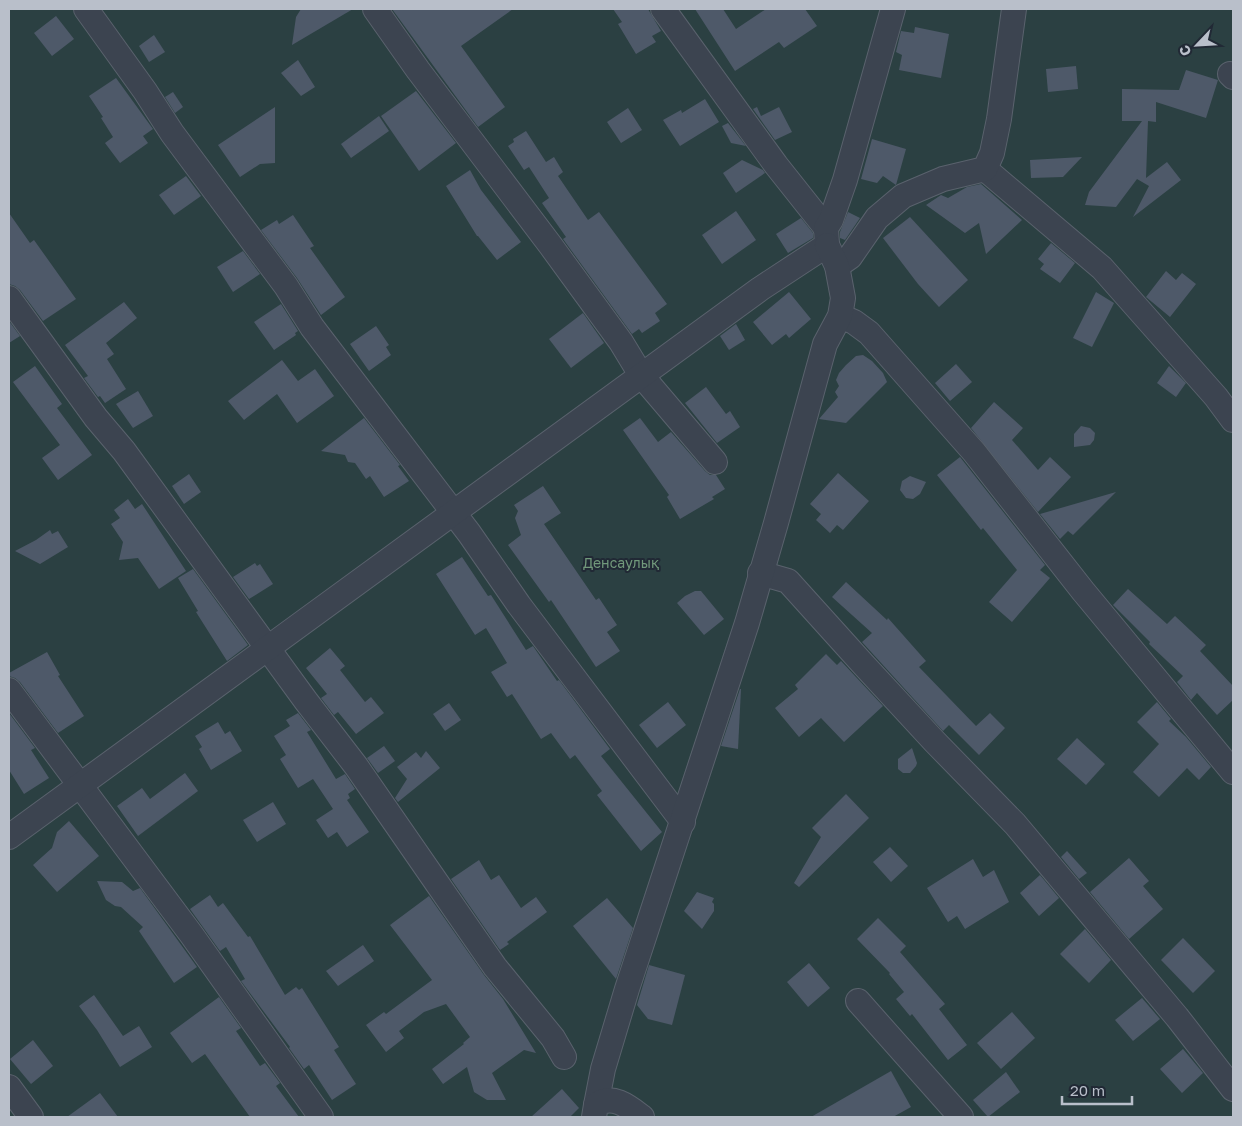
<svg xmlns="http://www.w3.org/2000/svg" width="1242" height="1126" viewBox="0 0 1242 1126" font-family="'Golos Text',sans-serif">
	<rect width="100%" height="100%" fill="#283240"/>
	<rect fill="#2b4042" x="9" y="9" width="1224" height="1108"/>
	<g fill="#4e5969">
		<path d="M301,9h52l-61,36 4,-28z"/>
		<path d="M392,9h121l-52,37 44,61 -27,20z"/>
		<path d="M613,9h35l13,22 -9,5 4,6 -20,12 -18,-30 4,-2z"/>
		<path d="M695,9h28l13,20 30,-20h39l12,17 -33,22 -5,-6 -44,29z"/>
		<path d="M56,16l18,23 -22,17 -18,-23z"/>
		<path d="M915,27l34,7 -8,44 -42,-8 3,-15 -6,-3 5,-21 13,2z"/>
		<path d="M154,35l11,17 -16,10 -10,-16z"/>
		<path d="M298,60l17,27 -14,9 -20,-23z"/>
		<path d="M1076,66l2,23 -30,3 -2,-23z"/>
		<path d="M1186,70l32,10 -12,38 -50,-16v20l-8,-1 -2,57 21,-16 14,18 -48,37 16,-31 -12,-7 -21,28 -31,-2 4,-13 53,-71h-20v-32l57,1z"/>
		<path d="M116,78l37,51 -10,7 5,7 -28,20 -15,-20 8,-6 -12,-19 2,-1 -14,-21z"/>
		<path d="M416,91l40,52 -37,28 -38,-55z"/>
		<path d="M173,92l10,15 -8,6 -10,-16z"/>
		<path d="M705,99l14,23 -39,24 -17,-26 18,-10 1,3z"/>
		<path d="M275,107v56l-15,1 -20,13 -22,-32z"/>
		<path d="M757,107l4,9 18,-9 13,25 -17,8 -22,-31z"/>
		<path d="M628,108l14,22 -21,13 -14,-21z"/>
		<path d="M379,116l10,15 -38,27 -10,-14z"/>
		<path d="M728,123l18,23 -15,-3 -9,-17z"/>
		<path d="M526,131l20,31 8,-5 9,15 -5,4 30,44 11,-8 68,92 -12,9 5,8 -18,12 -3,-4 -7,5 -69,-95 3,-2 -24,-34 7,-5 -20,-31 -5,3 -16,-24 6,-4 -1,-3z"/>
		<path d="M872,139l34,10 -10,36 -13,-9 -6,7 -16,-4z"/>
		<path d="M1082,157l-19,20 -32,1 -1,-18z"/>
		<path d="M742,160l21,10 2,3 -29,20 -13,-20z"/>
		<path d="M470,170l11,20 40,52 -24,18 -19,-24h-1l-31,-50z"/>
		<path d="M186,176l15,20 -27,19 -15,-20z"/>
		<path d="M981,184l41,36 -36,34 -7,-31 -14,10 -39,-28 15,-10 7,3 19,-11z"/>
		<path d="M736,211l20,29 -34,24 -20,-29z"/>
		<path d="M848,212l12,6 -15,22 -5,-2v-6z"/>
		<path d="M9,213l21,30 4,-3 42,59 -33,22 -23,-31 -5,-4 -6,-2z"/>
		<path d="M293,215l21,31 -4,2 35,49 -24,18 -24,-37 -36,-48 16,-10 2,4z"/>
		<path d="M910,217l58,63 -29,27 -21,-23 -35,-46z"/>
		<path d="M801,218l12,15v5l-25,15 -12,-19z"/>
		<path d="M1051,243l24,20 -15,20 -20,-14 4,-5 -6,-5z"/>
		<path d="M243,251l17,23 -27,18 -16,-25z"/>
		<path d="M1166,271l10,9 6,-7 14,11 -26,33 -24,-20z"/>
		<path d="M789,292l22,27 -22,19 -3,-4 -14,11 -19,-23z"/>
		<path d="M1096,292l18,11 -22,44 -19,-9z"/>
		<path d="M124,302l13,16 -31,25 8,11 -7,5 19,30 -21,14 -5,-7 -2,1 -14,-19 4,-2 -23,-31z"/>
		<path d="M281,304l17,27 -3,2 1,2 -22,15 -20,-28z"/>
		<path d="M583,313l21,30 -33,25 -22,-29z"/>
		<path d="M9,321l11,15 -11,7z"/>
		<path d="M736,324l9,16 -16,10 -9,-14z"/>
		<path d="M376,326l13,19 -3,2 5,8 -22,16 -19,-27z"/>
		<path d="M863,355l9,6 11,12 4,9 -41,41 -27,-4 19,-22 -3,-5 4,-6 -3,-6 3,-7 7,-8 10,-9z"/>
		<path d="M282,360l16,21 17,-12 19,27 -37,27 -20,-29 -33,26 -16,-19z"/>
		<path d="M956,364l16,18 -22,19 -15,-18z"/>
		<path d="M35,366l27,38 -5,4 35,47 -34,25 -16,-22 18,-13 -47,-63z"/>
		<path d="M1169,366l17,17 -10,14 -19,-14z"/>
		<path d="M706,387l20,27 4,-3 10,16 -23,16 -32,-40z"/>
		<path d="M138,391l15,25 -20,12 -17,-24z"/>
		<path d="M994,402l29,26 -11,12 26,30 12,-13 21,20 -33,35 -67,-84z"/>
		<path d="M364,418l36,47 -2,1 11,15 -25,16 -14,-21 -4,3 -11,-16 -7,-1 -3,-7 -24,-4z"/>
		<path d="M640,418l18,24 13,-10 34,39 5,4h6l9,14 -13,8 2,2 -34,20 -13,-22 2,-2 -46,-65z"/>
		<path d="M1081,426l9,2 5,5 -1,7 -4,5 -16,2v-13z"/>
		<path d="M960,457l85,108 -5,5 10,8 -38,44 -23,-20 28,-32 -34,-42 -2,2 -44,-55z"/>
		<path d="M838,473l31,28 -26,29 -6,-5 -7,8 -14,-13 5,-6 -11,-10z"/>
		<path d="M189,474l12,18 -17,12 -12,-18z"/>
		<path d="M910,476l16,6 -6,12 -7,5 -7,-1 -6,-8 2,-9z"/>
		<path d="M543,486l18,27 -17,11 52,76 3,-2 18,27 -10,7 13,19 -24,16 -45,-67 -2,2 -41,-57 13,-10 -6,-17 3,-7 -4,-6z"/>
		<path d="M1116,492l-43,43 -5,-4 -8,8 -20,-25z"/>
		<path d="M128,499l7,10 7,-5 44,67 -27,18 -21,-31 -19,2 4,-18 -12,-18 9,-6 -6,-8z"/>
		<path d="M50,530l2,4 6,-3 10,16 -28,17 -25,-13 21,-11z"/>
		<path d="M462,557l26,39 3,-1 35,55 7,-4 24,35 2,-1 51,69 -9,7 61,76 -21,19 -44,-56 5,-4 -27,-36 -5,4 -19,-26 -10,6 -29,-45 -5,3 -16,-25 16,-9 -21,-35 -11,7 -39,-61z"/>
		<path d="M255,563l2,3 3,-2 13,20 -24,15 -16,-22z"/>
		<path d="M193,569l55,76 -21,16 -31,-49 2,-1 -20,-33z"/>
		<path d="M846,582l41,38 1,-2 38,43 -7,6 57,59 14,-13 15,15 -26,27 -30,-30 -6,6 -81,-89 10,-9 -40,-36z"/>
		<path d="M1128,589l39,35 8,-8 31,29 -6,6 33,35v14l-16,15 -20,-22 -6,7 -14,-18 6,-6 -34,-32 1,-2 -37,-37z"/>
		<path d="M695,591h6l23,28 -20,16 -27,-32 8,-7z"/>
		<path d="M330,648l15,18 -5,4 25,32 6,-5 13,16 -28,21 -18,-22 -4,3 -13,-17 6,-4 -21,-26z"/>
		<path d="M47,652l13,23 -2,1 26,40 -26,17 -38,-51 -5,-4 -6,-2v-3z"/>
		<path d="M826,654l11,11 4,-4 42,45 -39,36 -23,-24 -22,19 -24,-29 23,-19 -3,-4z"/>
		<path d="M740,689h1l-3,60 -17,-3z"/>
		<path d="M668,702l18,23 -29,23 -18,-23z"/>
		<path d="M1157,702l14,17 -2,2 17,16 25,30 -12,13 -12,-12 -28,29 -26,-25 26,-28 -22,-22z"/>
		<path d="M449,703l12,17 -16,11 -12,-17z"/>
		<path d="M9,713l26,35 -4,2 18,28 -25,16 -15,-24z"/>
		<path d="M298,713l13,17 -4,2 29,47 9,-5 10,15 -7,5 2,4 -3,2 22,32 -22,15 -10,-15 -9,6 -12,-18 17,-11 -20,-30 -15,9 -18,-29 6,-4 -12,-19 16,-10 -4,-6z"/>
		<path d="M218,722l7,12 5,-3 12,20 -31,19 -12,-21 3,-2 -7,-11z"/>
		<path d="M1077,738l28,26 -19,21 -29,-26z"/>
		<path d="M384,746l11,15 -17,12 -11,-15z"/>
		<path d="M912,748l5,15 -1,3 -6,7h-7l-5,-4v-10z"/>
		<path d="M426,751l14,17 -42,34 -3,-4 12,-19 -10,-12 19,-15 5,6z"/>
		<path d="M185,773l13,18 -60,45 -21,-30 25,-18 8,11z"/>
		<path d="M846,794l23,24 -70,69 -5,-4 27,-46 -9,-9z"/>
		<path d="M273,802l13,22 -29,18 -14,-22z"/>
		<path d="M69,821l30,35 -42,36 -24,-27 19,-17 5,-16z"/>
		<path d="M890,847l18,19 -17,16 -18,-20z"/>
		<path d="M1067,851l20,22 -8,6 -18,-22z"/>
		<path d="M1129,858l20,23 -6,5 20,23 -34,30 -39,-47z"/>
		<path d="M973,859l10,18 11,-7 15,32 -44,27 -8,-13 -9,6 -21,-34z"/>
		<path d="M479,860l12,20 8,-5 22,33 15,-11 11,15 -40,30 2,2 -9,6 -49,-71z"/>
		<path d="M1040,875l19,23 -20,18 -19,-23z"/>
		<path d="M97,881l25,1 11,9 7,-3 57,79 -23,16 -35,-52 4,-4 -22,-20 -6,-1 -9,-6z"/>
		<path d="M697,892l17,6 -2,4 2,2v7l-12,18 -18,-18z"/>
		<path d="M210,895l8,12 5,-4 25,34 2,-1 35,59 11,-8 3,3 3,-2 37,59 -5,3 22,34 -24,16 -23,-35 -5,4 -15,-21 1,-1 -49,-66 4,-2 -19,-32 -6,4 -30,-42z"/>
		<path d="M429,896l55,79 19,24 33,54 -12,-3 -32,23 14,27h-19l-13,-8 -7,-25 -24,17 -11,-15 32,-25 -1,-1 7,-6 -24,-33 -22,8 -25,19 5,7 -18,14 -20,-27 18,-13 2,2 46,-34 -42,-55z"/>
		<path d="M607,898l26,30 -17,51 -43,-53z"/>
		<path d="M878,918l28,28 -6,6 45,52 -6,5 28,36 -19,15 -36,-46 -2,2 -14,-17 8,-7 -15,-18 1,-1 -33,-34z"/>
		<path d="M1085,929l26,31 -22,23 -29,-29z"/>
		<path d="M1183,938l32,33 -22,22 -32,-33z"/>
		<path d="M363,945l11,16 -36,25 -12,-15z"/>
		<path d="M809,963l21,25 -22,19 -21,-25z"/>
		<path d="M649,965l36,10 -13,50 -24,-6 -11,-14z"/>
		<path d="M94,995l29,41 16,-10 13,21 -32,20 -23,-37 -18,-24z"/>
		<path d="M219,997l22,31 -5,3 24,35 5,-3 15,20 -4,3 23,31h-49l-45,-63 -13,9 -22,-30z"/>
		<path d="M1142,998l18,21 -27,22 -18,-21z"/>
		<path d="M1012,1012l23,26 -34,31 -24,-26z"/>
		<path d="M33,1040l20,26 -22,18 -21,-25z"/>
		<path d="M1183,1049l20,24 -21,20 -22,-24z"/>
		<path d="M891,1071l20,36 -18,10h-82z"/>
		<path d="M1006,1072l14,20 -32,25 -15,-17z"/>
		<path d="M562,1089l17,19 -9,9h-39z"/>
		<path d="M100,1093l18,24h-51z"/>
	</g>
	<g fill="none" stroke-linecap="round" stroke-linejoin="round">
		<g stroke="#5a626d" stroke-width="26">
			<g id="minor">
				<path d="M86,9l59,82 27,42 114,153 26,41 157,206 50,72 164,217"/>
				<path d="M375,9l43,61 133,176 70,96 20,33 74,87"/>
				<path d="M663,9l113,156 50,63"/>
				<path d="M1230,74l3,3"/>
				<path d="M985,169l117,99 114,129 17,23"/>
				<path d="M837,266l13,-9 27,-39 26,-22 40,-17 42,-10 7,-16 7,-34 15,-110"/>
				<path d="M9,298l87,120 28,33 182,250 50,65 139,201 58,71 11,19"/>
				<path d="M840,316l14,6 15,11 105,119 109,139 150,181"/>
				<path d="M760,573l28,8 74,82 73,79 80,82 162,193 56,72"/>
				<path d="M9,690l182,244 130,183"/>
				<path d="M9,837l751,-548 67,-44 -1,-17 5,-8 14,-40 48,-171"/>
				<path d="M858,1001l103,116"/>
				<path d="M9,1087l22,30"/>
				<path d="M596,1105l7,-36 24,-80 120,-366 29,-100 49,-179 15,-28 3,-18 -6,-32 -10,-21"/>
				<path d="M594,1117l2,-12c16,-12 33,2 46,12"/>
			</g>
		</g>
		<use href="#minor" stroke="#3c4450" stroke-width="24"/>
	</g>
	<g text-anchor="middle" stroke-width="4" stroke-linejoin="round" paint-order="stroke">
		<g font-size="14" fill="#71997b" stroke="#212935">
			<text x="621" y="568">Денсаулық</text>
		</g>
	</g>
	<rect width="1242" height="1126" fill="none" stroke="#b9bfca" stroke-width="20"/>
	<g transform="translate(1197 45) rotate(245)" stroke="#212935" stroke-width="4" paint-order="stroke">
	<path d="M0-4L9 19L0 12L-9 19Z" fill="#b9bfca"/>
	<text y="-8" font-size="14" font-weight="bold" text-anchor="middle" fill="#b9bfca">С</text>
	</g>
	<path d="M1062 1096v8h70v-8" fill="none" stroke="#b9bfca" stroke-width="2.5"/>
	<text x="1070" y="1096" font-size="15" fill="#b9bfca" stroke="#212935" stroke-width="4" paint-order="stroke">20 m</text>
</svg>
